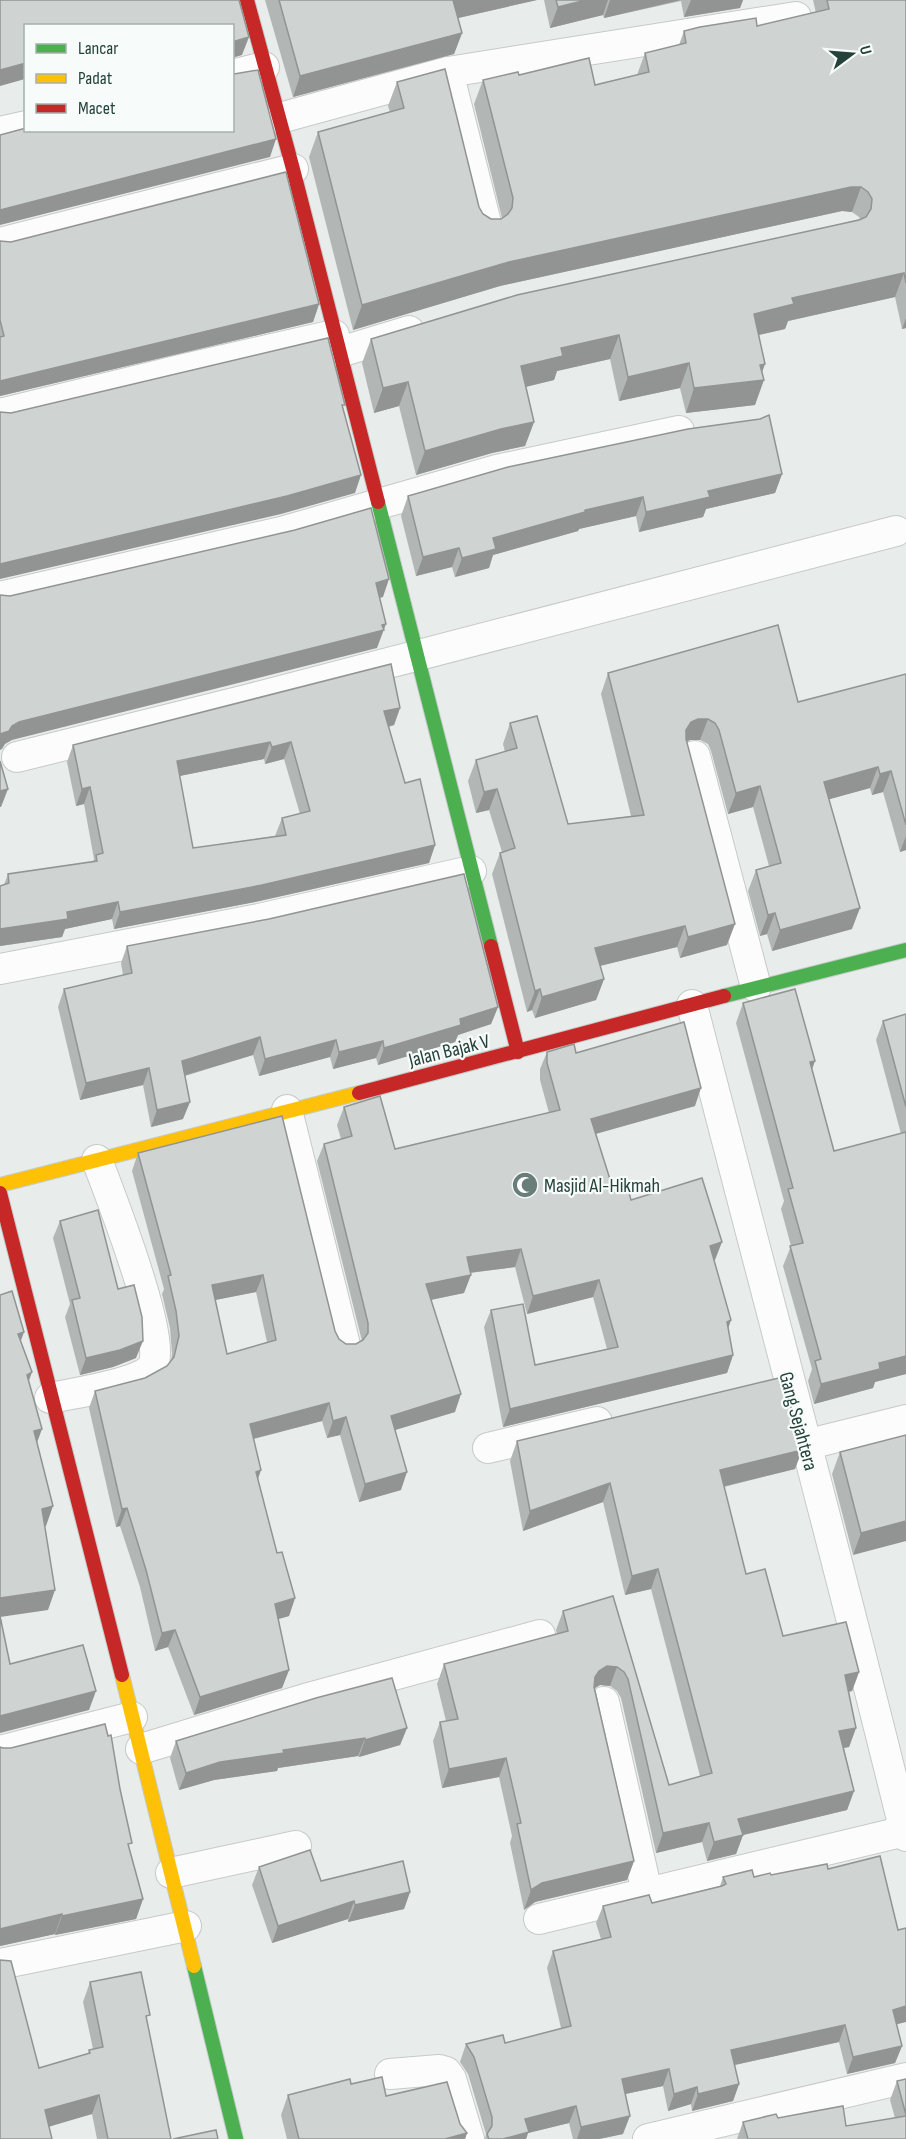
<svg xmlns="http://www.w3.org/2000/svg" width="906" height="2139" viewBox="0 0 906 2139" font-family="'Sofia Sans Condensed',sans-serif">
	<rect width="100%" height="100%" fill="#e8edeb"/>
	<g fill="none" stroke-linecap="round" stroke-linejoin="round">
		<g stroke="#c5cac8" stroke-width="32">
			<g id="street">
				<path d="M448,72l39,155"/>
				<path d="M232,75l32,-8"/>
				<path d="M280,118l168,-46 348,-55"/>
				<path d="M0,132l26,-6"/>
				<path d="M0,243l293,-74"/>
				<path d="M340,352l69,-21"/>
				<path d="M0,414l184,-45 150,-34"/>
				<path d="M0,597l285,-66 212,-61 182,-39"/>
				<path d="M695,756l61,231"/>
				<path d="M17,757l229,-57 650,-169"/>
				<path d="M0,969l259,-50 212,-48"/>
				<path d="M692,1005c71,277 146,553 214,831"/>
				<path d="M287,1110l58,235"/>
				<path d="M50,1398c24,-5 84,-13 101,-29 21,-20 -43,-179 -54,-209"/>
				<path d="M805,1445l101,-25"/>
				<path d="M488,1448l109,-26"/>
				<path d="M604,1702l43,190"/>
				<path d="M141,1749l164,-50 235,-64"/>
				<path d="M0,1751l132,-34"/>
				<path d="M171,1873l125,-27"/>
				<path d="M539,1919l366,-88"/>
				<path d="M0,1964l186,-38"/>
				<path d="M390,2074l49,-4 7,2 5,7 18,60"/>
				<path d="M648,2139l258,-61"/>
			</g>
		</g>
		<g stroke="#c3cbc8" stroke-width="16">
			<g id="fast">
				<path d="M378,502l113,444"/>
				<path d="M724,996l182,-46"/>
				<path d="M194,1966l42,173"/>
			</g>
		</g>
		<g stroke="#c3cbc8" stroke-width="16">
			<g id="slow">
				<path d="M0,1185l359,-92"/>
				<path d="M122,1675l72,291"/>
			</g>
		</g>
		<g stroke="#c3cbc8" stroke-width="16">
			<g id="jam">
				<path d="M247,0l46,169 85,333"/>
				<path d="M491,946l27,106"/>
				<path d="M359,1093l365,-97"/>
				<path d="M0,1193l122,482"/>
			</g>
		</g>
		<use href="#street" stroke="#fcfcfc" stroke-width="30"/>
		<use href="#fast" stroke="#4caf50" stroke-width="14"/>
		<use href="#slow" stroke="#ffc107" stroke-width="14"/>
		<use href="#jam" stroke="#c62828" stroke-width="14"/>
	</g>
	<g fill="#b2b6b5" fill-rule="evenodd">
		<path d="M265,0h272l-79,18 4,15 -8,21 -161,43z"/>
		<path d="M544,0h199l-3,8 -56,9 -3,-16 -77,17 -1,-3 -53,13z"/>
		<path d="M813,0h93v328l-4,1 -7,-32 -107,24 -3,8 -26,6 3,38 -7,32 -69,8 -6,-25 -61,13 -9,-42 -53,12 -3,9 -28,7 8,35 -9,24 -33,7 -76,22 -17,-69 -25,7 -12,-50 9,-24 489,-120 -1,-2 -7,-5 -10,-1 -342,75 -147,44 -44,-173 9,-25 72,-20 -2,-6 9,-24 86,132 8,5h10l1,-1 -28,-114 9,-24 36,-5 76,10 42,-10 8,-22 34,-8 5,-14 73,-5 59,-13z"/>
		<path d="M0,241h1l318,63 -6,18 -313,74z"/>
		<path d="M782,474l-7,19 -69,16 -3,8 -64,15 -3,-16 -57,13 -1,2 -85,24 -4,13 -34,9 -3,-10 -36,9 -15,-60 7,-20z"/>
		<path d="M608,673l190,29 108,-28v176l-6,2 -17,-60 -11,3 -2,-7 -41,11 23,130 -80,22 -5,-17 -7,2 -12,-45 8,-21 13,-4 -16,-59 -25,7 -17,-63 -3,-7 -8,-4h-10l-3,2 40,203 -47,13 -3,-11 -77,19 4,13 -8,21 -61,18 -3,-8 -5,2 -35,-138 8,-21 2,-1 -13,-42 -13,3 -8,-32 8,-21 29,-8 -2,-8 7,-21 58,101 63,-8 -30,-122z"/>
		<path d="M400,708l-6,17 -5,2 16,56 30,62 -6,18 -174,39 -141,27 -2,-10 -47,10 -3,8 -62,9v-60l4,-1 4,-11 85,-12 1,-3 -10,-55 -8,2 -9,-44 6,-17zM264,759l1,5 19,-5 16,55 -18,4 -7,18 -82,12 -14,-72z"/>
		<path d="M127,946l371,61 -7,17 -33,11 -3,7 -77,23 -2,-7 -43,11 -3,-12 -71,19 -6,-21 -68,21 -2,43 -32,8 -8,-42 -63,15 -22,-93 6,-18 59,-14 -2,-12z"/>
		<path d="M743,1003l69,67 22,81 67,-17 -25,-94 7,-19 23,-7v360l-31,8 -2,6 -59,16 -6,-23 4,-12 -29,-103 8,-20 -10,-37 3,-8 -48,-178z"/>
		<path d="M547,1052l29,1 119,53 -99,28 18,58 17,8 84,60h-1l19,95 -6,18 -224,54 -19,-100 7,-17 44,55 72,-16 -14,-52 -66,17 -12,-47 -45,6 -6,20 -33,7 24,112 -60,18 6,60 -42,12 -19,-67 -13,3 -5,-17 -68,18 4,40 19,74 18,45 -6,18 -11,3 11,51 -7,18 -88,27 -26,-68 -13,4 -15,-64 -20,-61 -4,1 -27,-119 6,-17 50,-13 22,-12 4,-5 1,-7 -2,-26 -8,-34 2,-5 -32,-118 6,-18 197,178 4,8 7,5h10l6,-3 -45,-180 7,-17 17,-5 -4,-14 7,-18 51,42 154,-36 -9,-33v-11zM256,1292l11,50 -40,12 -12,-54z"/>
		<path d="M60,1221l58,68 18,69 -23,9 -33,8 -15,-58 5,-13 -17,-66z"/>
		<path d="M906,1435l-53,120 -21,-81 8,-22z"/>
		<path d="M517,1441l285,9 -7,19 -71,18 22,87 37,62 76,36 -7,19 -3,1 7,36 -7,19 -5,1 10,43 -7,19 -104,25 -7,19 -29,7 -5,-19 -46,11 -35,-155 -4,-7 -7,-5 -10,-1 -5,3 39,173 -7,19 -92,22 -11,8 -14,-67 2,-7 -13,-59 -57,11 -9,-47 7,-19 6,-1 -9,-37 7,-20 113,-30 -1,-4 7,-19 50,-15 56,189 31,-9 -49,-187 -26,6 -22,-93 -80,29 -13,-70z"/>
		<path d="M407,1728l-7,17 -41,12 -1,-1 -80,12 -1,3 -63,9 -35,10 -9,-32 6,-17z"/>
		<path d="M130,1850l13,49 -7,20 -81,16v-1l-55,12z"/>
		<path d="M259,1867l62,14 89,11 -6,17 -56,13v-3l-76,24 -20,-58z"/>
		<path d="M828,1869l68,155 6,22 -7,17 -48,11 -8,-32 -104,23 4,19 -6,17 -41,10 -1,-7 -23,7 -5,-25 -38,8 -2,40 -24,5h-26l-4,-16 -41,10 -2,6h-41l1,-5 -18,-60 -8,-12 6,-18 39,-1 56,-15 -14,-60 6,-17 48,-12 -5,-16 7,-17 49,-3 68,-17 3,-9h31z"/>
		<path d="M90,1982l57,41 24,116h-74l-5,-25 -92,25 39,-71 49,-14 1,-4 4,-1 -10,-47z"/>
		<path d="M906,2079v60h-169l6,-17 35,-4 68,8 49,-8 -5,-18 7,-19z"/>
		<path d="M351,2084l35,12 74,28 7,9 -2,6h-178l-6,-24 7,-20z"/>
	</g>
	<g fill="#919493">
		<path d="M453,0h84l-92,21z"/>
		<path d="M586,0h22l-5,15 -53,13 8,-21z"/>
		<path d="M610,0h71l-77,18z"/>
		<path d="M691,0h52l-3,8 -56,9z"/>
		<path d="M462,33l-8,21 -161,43 7,-21z"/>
		<path d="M249,37l-7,18 -10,3v-16z"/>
		<path d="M26,63l-1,16 -25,7v-16z"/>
		<path d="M276,139l-6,18 -270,68v-15l2,-2z"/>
		<path d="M851,187h10l-9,25 -10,-1 -342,75 -147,44 9,-25 147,-43z"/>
		<path d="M904,273l-9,24 -107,24 -3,8 -40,9 9,-24 38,-16z"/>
		<path d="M319,304l-6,18 -313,74v-15l2,-2z"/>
		<path d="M906,318v10l-4,1z"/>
		<path d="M619,335l-9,24 -53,12 -3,9 -42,10 9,-24 40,-18z"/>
		<path d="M689,363l-9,25 -61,13 9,-24z"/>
		<path d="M765,364l-6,17 5,-1 -9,25 -69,8 8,-25z"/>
		<path d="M408,382l-9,24 -25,7 9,-25z"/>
		<path d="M534,422l-9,24 -33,7 -76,22 9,-24 76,-22z"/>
		<path d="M782,474l-7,19 -69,16 -3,8 -64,15 7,-20 62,-21z"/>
		<path d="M361,475l-6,18 -74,21 -281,65v-15l3,-2z"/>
		<path d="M643,497l-7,19 -57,13 -1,2 -85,24 -4,13 -34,9 7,-19 31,-20 92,-28z"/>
		<path d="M459,548l-7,19 -36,9 7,-19z"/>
		<path d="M389,579l-6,18 -13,4 6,-18z"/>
		<path d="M386,624l-9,24 -365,92 -7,4 -3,5 -2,1v-16l19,-12z"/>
		<path d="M400,708l-6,17 -16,4 6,-18z"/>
		<path d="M698,719h10l-8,21h-10l-7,3 3,-13 5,-8z"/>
		<path d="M270,742l-6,17 -94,19 7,-17z"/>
		<path d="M291,742l-7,17 -19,5 7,-17z"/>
		<path d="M878,767l-8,21 -54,15 8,-21z"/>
		<path d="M891,771l-8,21 -11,3 8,-21z"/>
		<path d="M760,786l-7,21 -25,7 8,-21z"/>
		<path d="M90,787l-6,17 -8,2 6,-17z"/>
		<path d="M8,789l-7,18h-1v-16z"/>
		<path d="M497,789l-8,21 -13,3 8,-21z"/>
		<path d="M906,836v14l-6,2z"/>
		<path d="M435,845l-6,18 -174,39 -141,27 6,-17z"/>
		<path d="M118,902l-6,17 -47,10 -3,8 -62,9v-17l67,-17z"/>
		<path d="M860,908l-8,21 -80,22 8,-21z"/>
		<path d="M775,913l-8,21 -7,2 8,-21z"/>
		<path d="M735,924l-8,21 -47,13 8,-21z"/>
		<path d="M685,926l-8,21 -90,22 8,-21z"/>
		<path d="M604,979l-8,21 -61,18 7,-21z"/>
		<path d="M540,989l-8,21 -5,2 8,-21z"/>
		<path d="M498,1007l-7,17 -33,11 -3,7 -77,23 6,-17 76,-29z"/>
		<path d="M260,1037l-7,18 -77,23 6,-17z"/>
		<path d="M336,1040l-6,17 -71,19 6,-17z"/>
		<path d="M383,1041l-7,17 -43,11 6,-17z"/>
		<path d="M815,1061l-7,20 2,-19z"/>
		<path d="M149,1068l-6,17 -63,15 6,-17z"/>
		<path d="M701,1088l-6,18 -111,31 7,-18z"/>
		<path d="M190,1102l-7,17 -32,8 6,-17z"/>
		<path d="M722,1242l-7,18 -11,3 6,-17z"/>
		<path d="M521,1249l-6,18 -55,7 7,-17z"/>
		<path d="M263,1275l-7,17 -51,10 7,-17z"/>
		<path d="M471,1275l-7,18 -44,9 6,-18z"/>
		<path d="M599,1280l-6,17 -66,17 6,-18z"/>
		<path d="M731,1320l-6,18 2,-16z"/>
		<path d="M24,1332l-7,20 1,-18z"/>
		<path d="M143,1341l-7,17 -23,9 -33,8 6,-17z"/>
		<path d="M733,1355l-6,18 -224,54 7,-18z"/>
		<path d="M906,1356v18l-31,8 -2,6 -59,16 7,-20 58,-21z"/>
		<path d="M32,1372l-7,20 2,-17z"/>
		<path d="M461,1394l-6,18 -70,21 6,-17z"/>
		<path d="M329,1403l-7,18 -78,20 6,-17z"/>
		<path d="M346,1417l-6,18 -13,3 6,-17z"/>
		<path d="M42,1429l-7,19 -1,-17z"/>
		<path d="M802,1450l-7,19 -82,20 7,-19z"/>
		<path d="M261,1470l-6,18 1,-16z"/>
		<path d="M407,1472l-6,18 -42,12 6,-18z"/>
		<path d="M610,1483l-7,19 -80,29 7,-20z"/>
		<path d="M53,1506l-7,20 -11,2 7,-19z"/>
		<path d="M127,1508l-7,18 -4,1 6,-18z"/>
		<path d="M906,1521v20l-53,14 8,-22z"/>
		<path d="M658,1569l-7,20 -26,6 7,-19z"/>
		<path d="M55,1590l-7,20 -48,7v-19z"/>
		<path d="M295,1598l-6,18 -21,6 7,-18z"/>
		<path d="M175,1630l-7,17 -13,4 7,-18z"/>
		<path d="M607,1666l10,1 -7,19 -10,-1 -8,5 3,-13 4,-6z"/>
		<path d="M289,1670l-7,18 -88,27 6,-18z"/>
		<path d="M859,1672l-7,19 -14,3 7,-19z"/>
		<path d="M96,1691l-7,19 -89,23v-17l2,-1z"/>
		<path d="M407,1728l-7,17 -41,12 6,-17z"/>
		<path d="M856,1728l-7,19 -17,3 7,-19z"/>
		<path d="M365,1738l-7,18 -80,12 -1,3 -63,9 -35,10 7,-17 34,-11 63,-12z"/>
		<path d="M506,1758l-7,19 -57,11 7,-19z"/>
		<path d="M854,1791l-7,19 -104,25 -7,19 -29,7 7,-19 24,-23z"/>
		<path d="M709,1823l-7,19 -46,11 7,-20z"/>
		<path d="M634,1861l-7,19 -92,22 -11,8 7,-20 11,-7z"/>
		<path d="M410,1892l-6,17 -56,13 7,-17z"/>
		<path d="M143,1899l-7,20 -81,16 7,-19z"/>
		<path d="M354,1901l-6,18 -76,24 6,-17z"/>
		<path d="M62,1914l-7,20 -55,12v-17l4,-1z"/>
		<path d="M906,2006v16l-20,5 7,-17z"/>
		<path d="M845,2025l-6,17 -114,25 6,-17z"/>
		<path d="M902,2046l-7,17 -48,11 6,-17z"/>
		<path d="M669,2069l-6,17 -47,10 6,-17z"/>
		<path d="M739,2084l-6,17 -41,10 6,-17z"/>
		<path d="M697,2087l-6,17 -23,7 6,-17z"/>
		<path d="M99,2095l-7,19 -54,16 7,-20z"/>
		<path d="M576,2106l-7,17 -41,10 -2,6h-23l22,-20z"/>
		<path d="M630,2116l-7,18 -24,5h-22l4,-12z"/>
		<path d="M467,2133l-2,6h-20z"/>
	</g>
	<g fill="#cfd4d2" stroke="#919493" stroke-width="1.5" fill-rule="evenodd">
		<path d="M0,0h239l10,37 -17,5v-16h-206v37l-26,7z"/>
		<path d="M279,0h175h-1l9,33 -162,43z"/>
		<path d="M556,0h30l-28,7z"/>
		<path d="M827,0h79v283l-2,-10 -112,25 2,6 -40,10 11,50 -5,1 4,15 -70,8 -5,-25 -61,14 -9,-42 -58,13 2,8 -42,10 13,56 -33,7 -76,22 -17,-69 -25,6 -12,-49 146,-44 342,-75 7,-3 5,-8 1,-10 -4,-7 -7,-5h-10l-342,75 -147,43 -44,-173 86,-24 -7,-26 48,-13 34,138 4,7 8,5h10l7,-5 4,-6 1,-10 -30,-118 35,-8 1,3 70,-17 6,27 54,-13 -4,-19 41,-10 -2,-12 16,-4 56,-9 1,8 72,-17z"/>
		<path d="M258,70l18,69 -276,71v-75l26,-7v2h206v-57l2,1z"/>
		<path d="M286,172l33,132 -319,77v-44l4,-1 -4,-16v-79l11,1z"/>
		<path d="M328,338l17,67h-3l19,70 -74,21 -287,68v-152l11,1z"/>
		<path d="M769,415l13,59 -74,17 2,6 -64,15 -3,-15 -58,13v2l-92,26 3,11 -34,9 -3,-10 -36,9 -15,-61 100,-29 180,-38 72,-10z"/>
		<path d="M371,508l18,71 -13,4 10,41 -4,1 2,5 -365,92 -7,4 -3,5 -9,3v-139l10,1 285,-66z"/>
		<path d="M778,625l20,77 108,-28v151l-15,-54 -11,3 -2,-7 -54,15 36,126 -80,22 -5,-17 -7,2 -12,-45 25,-7 -21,-77 -24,7 -17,-63 -4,-7 -7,-4h-10l-7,3 -5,8v9l49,185 -47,13 -3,-11 -90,22 9,31 -62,18 -2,-8 -5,2 -35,-138 15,-5 -18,-59 -13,3 -8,-32 41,-12 -7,-25 27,-7 31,108 76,-9 -36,-142z"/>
		<path d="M391,664l9,44 -16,3 21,72 15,-4 15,66 -173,40 -142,27 -2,-10 -51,10 1,7 -68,10v-43l9,-3 -1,-9 89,-13 -1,-6 7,-2 -13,-66 -8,2 -9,-44zM270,742l2,5 19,-5 19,69 -28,7 4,17 -93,13 -16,-87z"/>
		<path d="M0,761l8,28 -8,2z"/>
		<path d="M464,874l34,133 -38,12 1,6 -77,23 -1,-7 -44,11 -3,-12 -71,19 -5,-22 -78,24 8,41 -33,8 -8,-42 -63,15 -22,-94 68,-16 -5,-27 142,-27z"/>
		<path d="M795,989l20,72 -5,1 24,89 72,-19v224l-27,7 1,6 -59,15 -6,-23 6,-2 -31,-113 13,-3 -15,-54 5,-1 -50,-185z"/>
		<path d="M906,1014v93l-23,-86z"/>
		<path d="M684,1022l17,66 -110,31 23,73 14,-3 3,11 71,-22 20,64 -12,4 21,74 -4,2 6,33 -223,54 -19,-99 32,-6 12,61 83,-18 -19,-67 -66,16 -12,-47 -54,8 4,18 -45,9 35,110 -70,22 16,56 -42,12 -19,-67 -13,4 -4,-18 -79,21 11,46 -5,2 21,81 5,-1 13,46 -20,6 14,66 -89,27 -25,-67 -13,3 -16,-63 -19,-62 -5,1 -27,-118 50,-13 22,-12 7,-9 5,-21 -3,-25 -8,-35 3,-1 -33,-122 144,-37 53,215 4,8 7,5h10l7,-4 5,-7v-10l-44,-179 28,-8 -8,-29 36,-11 15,53 165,-39 -13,-47v-11l27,-8 2,9zM263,1275l13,65 -49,14 -15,-69z"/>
		<path d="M98,1210l20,79 16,-4 8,32 1,24 -23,9 -34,8 -14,-58 8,-2 -20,-77z"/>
		<path d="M12,1291l12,41 -6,2 14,38 -5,3 15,54 -8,2 19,75 -11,3 13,81 -55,8v-303z"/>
		<path d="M783,1377l19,73 -82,20 26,104 19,-5 18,67 63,-14 13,50 -14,3 11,53 -17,3 15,60 -116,28 5,16 -29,7 -5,-19 -46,10 -35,-154 -4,-7 -7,-5 -10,-1 -8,5 -4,6 -1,10 40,174 -92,22 -11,7 -14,-66 4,-1 -15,-65 -57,11 -9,-47 18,-3 -14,-55 124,-33 -5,-20 50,-15 56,189 43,-12 -54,-204 -26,7 -22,-93 -80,28 -13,-70z"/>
		<path d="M906,1435v86l-45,12 -21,-81z"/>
		<path d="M0,1616l10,48 73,-19 13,46 -96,25z"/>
		<path d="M392,1678l15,50 -42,12v-2l-82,12 1,3 -64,9 -34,11 -10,-32 140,-43z"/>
		<path d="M105,1724l3,12 3,-1 9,54 12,54 -4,1 15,55 -81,17v-2l-58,14 -4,1v-182l3,1h8z"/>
		<path d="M310,1850l11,31 82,-20 7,31 -55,13 -1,-4 -76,25 -19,-59z"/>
		<path d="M880,1856l18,74 8,-2v78l-13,4 9,36 -49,11 -8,-32 -114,25 8,34 -41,10 -1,-7 -23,7 -5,-25 -47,10 8,37 -49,11 -5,-21 -51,13 4,13 -26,7h-14l-2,-5 5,-8v-9l-18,-60 -8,-13 37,-9 2,8 66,-17 -18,-75 58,-14 -8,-31 46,-11 3,8 70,-17 4,-2 -3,-7 29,-7 2,7 16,-4 1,2 56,-11 1,5z"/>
		<path d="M0,1960l11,1 28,107 51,-15 -1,-3 14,-3 -13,-65 51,-10 9,43 -4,1 25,123h-63l-9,-44 -54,15 7,29h-52z"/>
		<path d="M382,2077l4,19 61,-14 13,42 7,9 -22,6h-146l-11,-44 62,-16 1,5z"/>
		<path d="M906,2079v36l-9,-34z"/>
		<path d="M843,2106l3,20 60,-10v23h-158l-5,-17 33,-8 2,4z"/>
		<path d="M216,2130l2,9h-45z"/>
	</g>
	<defs>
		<g id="mosque-disc" transform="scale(1.35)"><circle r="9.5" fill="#697e78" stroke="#f7fbf9"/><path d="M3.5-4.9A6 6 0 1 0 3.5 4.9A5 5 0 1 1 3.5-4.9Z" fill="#fff"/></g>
	</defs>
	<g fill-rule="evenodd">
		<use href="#mosque-disc" x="525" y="1185"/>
	</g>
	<g text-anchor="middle" stroke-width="4.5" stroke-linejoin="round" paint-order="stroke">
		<g font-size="20" fill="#24423a" stroke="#f7fbf9">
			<text transform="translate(449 1050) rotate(-14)" y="7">Jalan Bajak V</text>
			<text transform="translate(799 1421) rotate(75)" y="7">Gang Sejahtera</text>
		</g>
		<g font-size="20" fill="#24423a" stroke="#f7fbf9" text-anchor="start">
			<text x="544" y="1192">Masjid Al-Hikmah</text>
		</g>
	</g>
	<rect x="24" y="24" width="210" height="108" fill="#f7fbf9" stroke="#a3b1ad" stroke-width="1.5"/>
	<rect x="36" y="44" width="30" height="9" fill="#4caf50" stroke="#a3b1ad" stroke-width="1.5"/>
	<text x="78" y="54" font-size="18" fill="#24423a">Lancar</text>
	<rect x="36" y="74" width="30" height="9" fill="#ffc107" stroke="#a3b1ad" stroke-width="1.5"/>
	<text x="78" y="84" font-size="18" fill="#24423a">Padat</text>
	<rect x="36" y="104" width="30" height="9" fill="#c62828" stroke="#a3b1ad" stroke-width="1.5"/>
	<text x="78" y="114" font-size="18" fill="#24423a">Macet</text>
	<g transform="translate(852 54) rotate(74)" stroke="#f7fbf9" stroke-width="4.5" paint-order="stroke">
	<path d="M0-4.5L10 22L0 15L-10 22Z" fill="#24423a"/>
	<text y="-9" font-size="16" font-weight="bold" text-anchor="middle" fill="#24423a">U</text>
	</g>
</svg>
